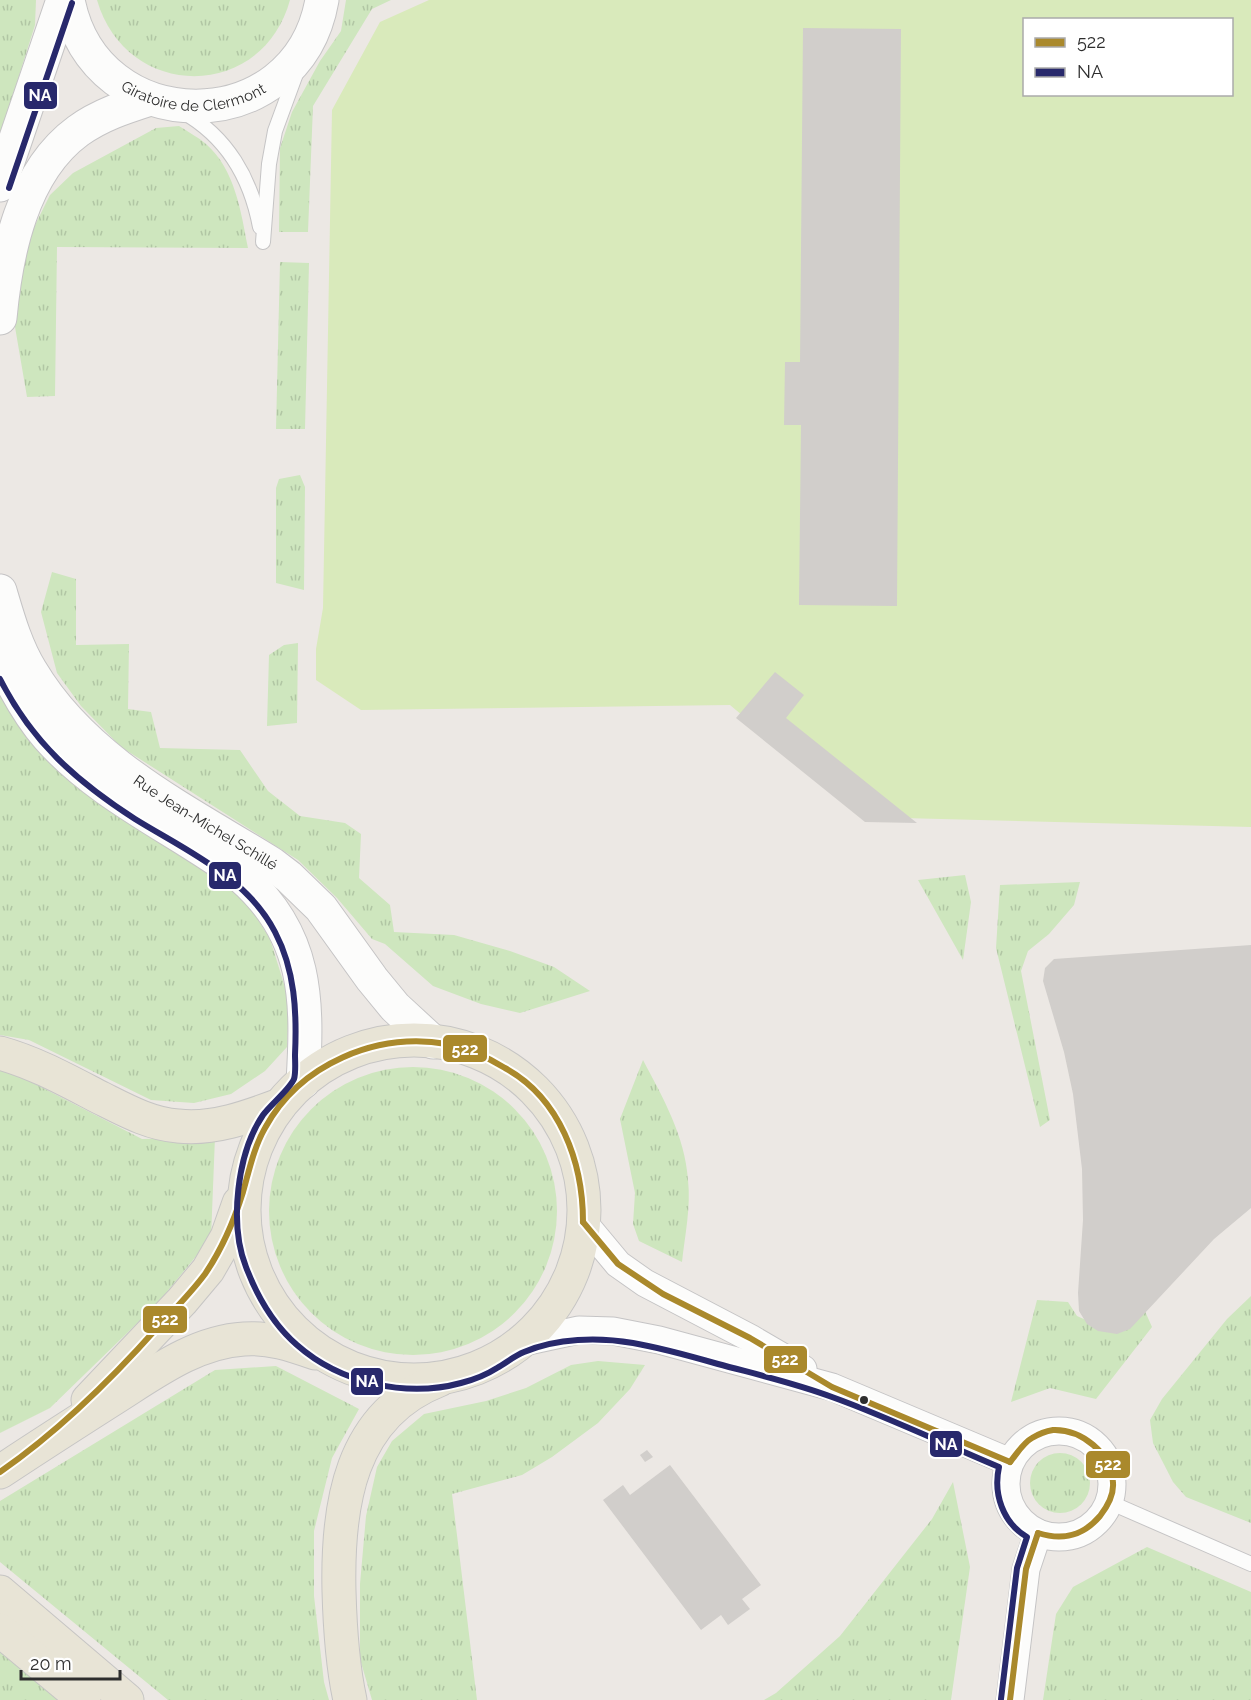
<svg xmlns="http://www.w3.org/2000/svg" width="1251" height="1700" viewBox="0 0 1251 1700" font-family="Raleway,sans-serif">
	<defs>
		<pattern id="grass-tufts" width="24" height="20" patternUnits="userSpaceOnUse" patternTransform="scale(1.5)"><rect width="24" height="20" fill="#cee6be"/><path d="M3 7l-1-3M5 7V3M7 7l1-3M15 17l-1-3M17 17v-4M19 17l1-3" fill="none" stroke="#b1c6a4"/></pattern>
	</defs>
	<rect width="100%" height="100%" fill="#ece8e4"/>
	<g fill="url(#grass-tufts)">
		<path d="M0,0h36l-1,25 -35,111z"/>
		<path d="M97,0h193c-28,102 -164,101 -193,0z"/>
		<path d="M346,0h45l-19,9 -59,97 -5,126h-29l1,-84 12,-36 28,-51 21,-30z"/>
		<path d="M179,126c9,6 19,11 27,18 29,25 35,68 42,104l-191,-1 -2,149 -28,1 -12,-70 2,-56 17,-44 16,-32 23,-22 83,-45z"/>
		<path d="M280,262l29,1 -4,166h-29z"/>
		<path d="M300,475l5,12 -1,103 -28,-7v-95l3,-9z"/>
		<path d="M52,572l24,7v66l53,-1 -1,65 23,3 9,36 80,2 28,41 32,25 45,7 16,11 -2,44 31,27 4,27 60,3 56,16 44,16 36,24 -70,22 -39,-9 -48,-18 -48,-42 -13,-5 -35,-41 -39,-38 -177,-113 -40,-41 -24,-33 -16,-61z"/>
		<path d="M298,643l-1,80 -30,3 2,-71 15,-10z"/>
		<path d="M0,695l41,58 154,106 50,40 25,40 19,61 -2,47 -22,24 -34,23 -37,9 -43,-3 -122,-60 -29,-5z"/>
		<path d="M965,875l6,27 -8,58 -45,-80z"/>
		<path d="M1080,882l-6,23 -25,29 -21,17 -7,20 29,149 -10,7 -44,-179 4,-63z"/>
		<path d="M643,1060c20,38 42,76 45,120 3,27 -3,55 -6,82l-43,-21 -6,-17 2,-31 -15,-74z"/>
		<circle cx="413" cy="1211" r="144"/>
		<path d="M0,1070l10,1 132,68 73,-2 -4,101 -54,66 -107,104 -50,25z"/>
		<path d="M1251,1296v227l-65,-26 -13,-15 -20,-39 -3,-23 12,-21 65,-80z"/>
		<path d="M1037,1300l31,2 9,14 29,13 38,-20 8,18 -56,72 -46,-11 -39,14z"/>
		<path d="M598,1361l47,4 -15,24 -32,34 -46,34 -30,18 -70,19 25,206h-105l-12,-41v-75l6,-68 11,-49 15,-26 32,-27 62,-13 40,-13 45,-23z"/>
		<path d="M276,1366l83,43 -27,49 -18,73v65l10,86 5,18h-161l-168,-138v-61l215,-131z"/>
		<circle cx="1060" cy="1483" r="30"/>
		<path d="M953,1482l17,85 -19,133h-187l12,-7 64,-57 92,-117z"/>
		<path d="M1147,1547l104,45v108h-208l13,-86 17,-27z"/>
		<path d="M0,1650l60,50h-60z"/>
	</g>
	<path fill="#d9eabb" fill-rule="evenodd" d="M429,0h822v827l-387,-10 -134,-112 -369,5 -45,-30v-31l7,-41 9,-498 48,-88zM1024,20h208v74h-208z"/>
	<g fill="#d1cecb">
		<path d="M803,28l98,1 -4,577 -98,-1 2,-180h-17l1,-63h15z"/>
		<path d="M775,672l29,23 -18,23 131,105 -52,-1 -129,-104z"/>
		<path d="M1251,945v263l-37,31 -84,90 -13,5 -19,-3 -11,-7 -8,-13 -1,-18 5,-73 -1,-51 -9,-75 -9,-42 -21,-71 2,-13 9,-9z"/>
		<path d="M647,1450l6,7 -8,5 -5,-7z"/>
		<path d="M670,1465l91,120 -19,14 8,10 -22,16 -7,-10 -20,15 -98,-130 20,-15 7,10z"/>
	</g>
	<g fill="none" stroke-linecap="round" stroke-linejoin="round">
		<g stroke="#c5c4c5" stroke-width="16">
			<g id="service">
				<path d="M183,112c44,25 68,67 77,115"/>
				<path d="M263,242l6,-78 6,-33 22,-60"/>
				<path d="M1109,1502l142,62"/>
			</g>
		</g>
		<g stroke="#c5c4c5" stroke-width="29">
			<g id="minor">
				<path d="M583,1222l35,42 27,19 105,55 53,31"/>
				<path d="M519,1343l60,-13 34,1 46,9 173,47 178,75"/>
				<circle cx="1059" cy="1484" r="53"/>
				<path d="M1010,1700l16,-131 12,-36"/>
			</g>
		</g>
		<g stroke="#c5c4c5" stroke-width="35">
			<g id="secondary">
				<path id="s1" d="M68,0c27,141 229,142 254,0"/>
				<path d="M0,185l63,-185"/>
				<path d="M0,318c6,-65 22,-146 78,-187 22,-16 47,-24 72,-32"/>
				<path id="s2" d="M0,591c8,27 16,56 31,80 54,91 154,139 241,193l17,13 32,31 51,71 23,28 38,35"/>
				<path d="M0,658c13,28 28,56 48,79 53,60 131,93 194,140 66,58 66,123 61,205"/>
			</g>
		</g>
		<g stroke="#c6c5c4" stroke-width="35">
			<g id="primary">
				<circle cx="414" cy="1210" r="170"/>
				<path d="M0,1053c36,10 68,28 101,45 24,12 49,26 77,28 35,4 70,-9 102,-21"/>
				<path d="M88,1400l94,-99 26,-31 19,-33 12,-34"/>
				<path d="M0,1472c36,-24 72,-47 108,-70 42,-26 85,-60 136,-63 25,-2 48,6 71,14"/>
				<path d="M0,1592l127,108"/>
				<path d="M0,1630l84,70"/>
				<path d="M350,1700c-8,-36 -10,-72 -11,-109 -2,-85 10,-176 100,-211"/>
			</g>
		</g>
		<use href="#service" stroke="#fcfcfb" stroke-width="14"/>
		<use href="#minor" stroke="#fcfcfb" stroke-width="27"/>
		<use href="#secondary" stroke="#fcfcfb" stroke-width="33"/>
		<use href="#primary" stroke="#e8e4d6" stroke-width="33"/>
		<g stroke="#fff" stroke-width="10">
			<g id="bus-1">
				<path d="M583,1222l35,42 45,30 87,44 82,49 178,75"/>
				<path d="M1010,1462c6,-7 13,-19 22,-24 5,-3 15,-7 21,-8 28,-1 59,23 60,53 1,13 -6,24 -13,33 -17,20 -37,25 -62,17"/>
				<path d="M0,1472c59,-41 109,-90 157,-144 16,-17 34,-35 48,-54 17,-25 29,-53 38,-82 6,-21 11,-45 22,-64 35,-64 111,-96 182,-84 21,4 40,13 58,24 55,30 78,94 78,154"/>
				<path d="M1010,1700l16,-131 12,-36"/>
			</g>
		</g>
		<g stroke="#fff" stroke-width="10">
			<g id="bus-2">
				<path d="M9,188l63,-185"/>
				<path d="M0,679c32,63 76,102 135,140 50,31 112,58 140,113 20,38 22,80 20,123 0,6 1,18 -1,24 -5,11 -23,25 -31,36 -26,38 -34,109 -17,152 11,29 28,58 51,78 43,38 109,53 164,38 12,-3 25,-8 36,-15 9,-5 17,-12 27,-16 33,-14 74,-15 109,-9 29,5 57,13 85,21 37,10 77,19 114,33 56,20 112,47 167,70 -6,27 4,56 28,70l-10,31 -16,131"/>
			</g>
		</g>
		<use href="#bus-1" stroke="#aa892c" stroke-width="6"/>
		<use href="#bus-2" stroke="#28296c" stroke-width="6"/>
	</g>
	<circle fill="#2e2e2e" stroke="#fff" stroke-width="2" cx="864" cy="1400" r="5"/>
	<g text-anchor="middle" stroke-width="4.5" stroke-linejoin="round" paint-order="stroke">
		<g font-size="15" fill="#2e2e2e" stroke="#fff">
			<text dy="5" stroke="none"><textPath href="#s1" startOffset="178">Giratoire de Clermont</textPath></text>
			<text dy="5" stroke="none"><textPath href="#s2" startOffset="320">Rue Jean-Michel Schillé</textPath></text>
		</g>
	</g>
	<g stroke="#fff" stroke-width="2">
		<rect x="23" y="81" width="35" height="29" rx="6" fill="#28296c"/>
		<rect x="208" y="861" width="34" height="29" rx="6" fill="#28296c"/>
		<rect x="442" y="1034" width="46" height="29" rx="6" fill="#aa892c"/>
		<rect x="142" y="1305" width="46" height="29" rx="6" fill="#aa892c"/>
		<rect x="763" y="1345" width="45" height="29" rx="6" fill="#aa892c"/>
		<rect x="350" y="1367" width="34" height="29" rx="6" fill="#28296c"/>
		<rect x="929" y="1430" width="34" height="28" rx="6" fill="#28296c"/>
		<rect x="1085" y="1450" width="46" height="29" rx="6" fill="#aa892c"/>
	</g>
	<g font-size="16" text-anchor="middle" font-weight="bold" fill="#fff">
		<text x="40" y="101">NA</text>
		<text x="225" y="881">NA</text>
		<text x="465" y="1055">522</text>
		<text x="165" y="1325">522</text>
		<text x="785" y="1365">522</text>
		<text x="367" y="1387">NA</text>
		<text x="946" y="1450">NA</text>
		<text x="1108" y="1470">522</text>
	</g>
	<rect x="1023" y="18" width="210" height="78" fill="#ffffff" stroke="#ababab" stroke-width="1.5"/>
	<rect x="1035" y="38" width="30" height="9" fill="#aa892c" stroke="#ababab" stroke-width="1.5"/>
	<text x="1077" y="48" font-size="18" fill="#2e2e2e">522</text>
	<rect x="1035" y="68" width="30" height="9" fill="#28296c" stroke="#ababab" stroke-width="1.5"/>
	<text x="1077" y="78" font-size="18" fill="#2e2e2e">NA</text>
	<path d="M21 1670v9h99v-9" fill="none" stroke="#2e2e2e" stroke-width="3"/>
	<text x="30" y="1670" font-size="18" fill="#2e2e2e" stroke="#ffffff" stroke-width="4.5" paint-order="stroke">20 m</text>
</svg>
